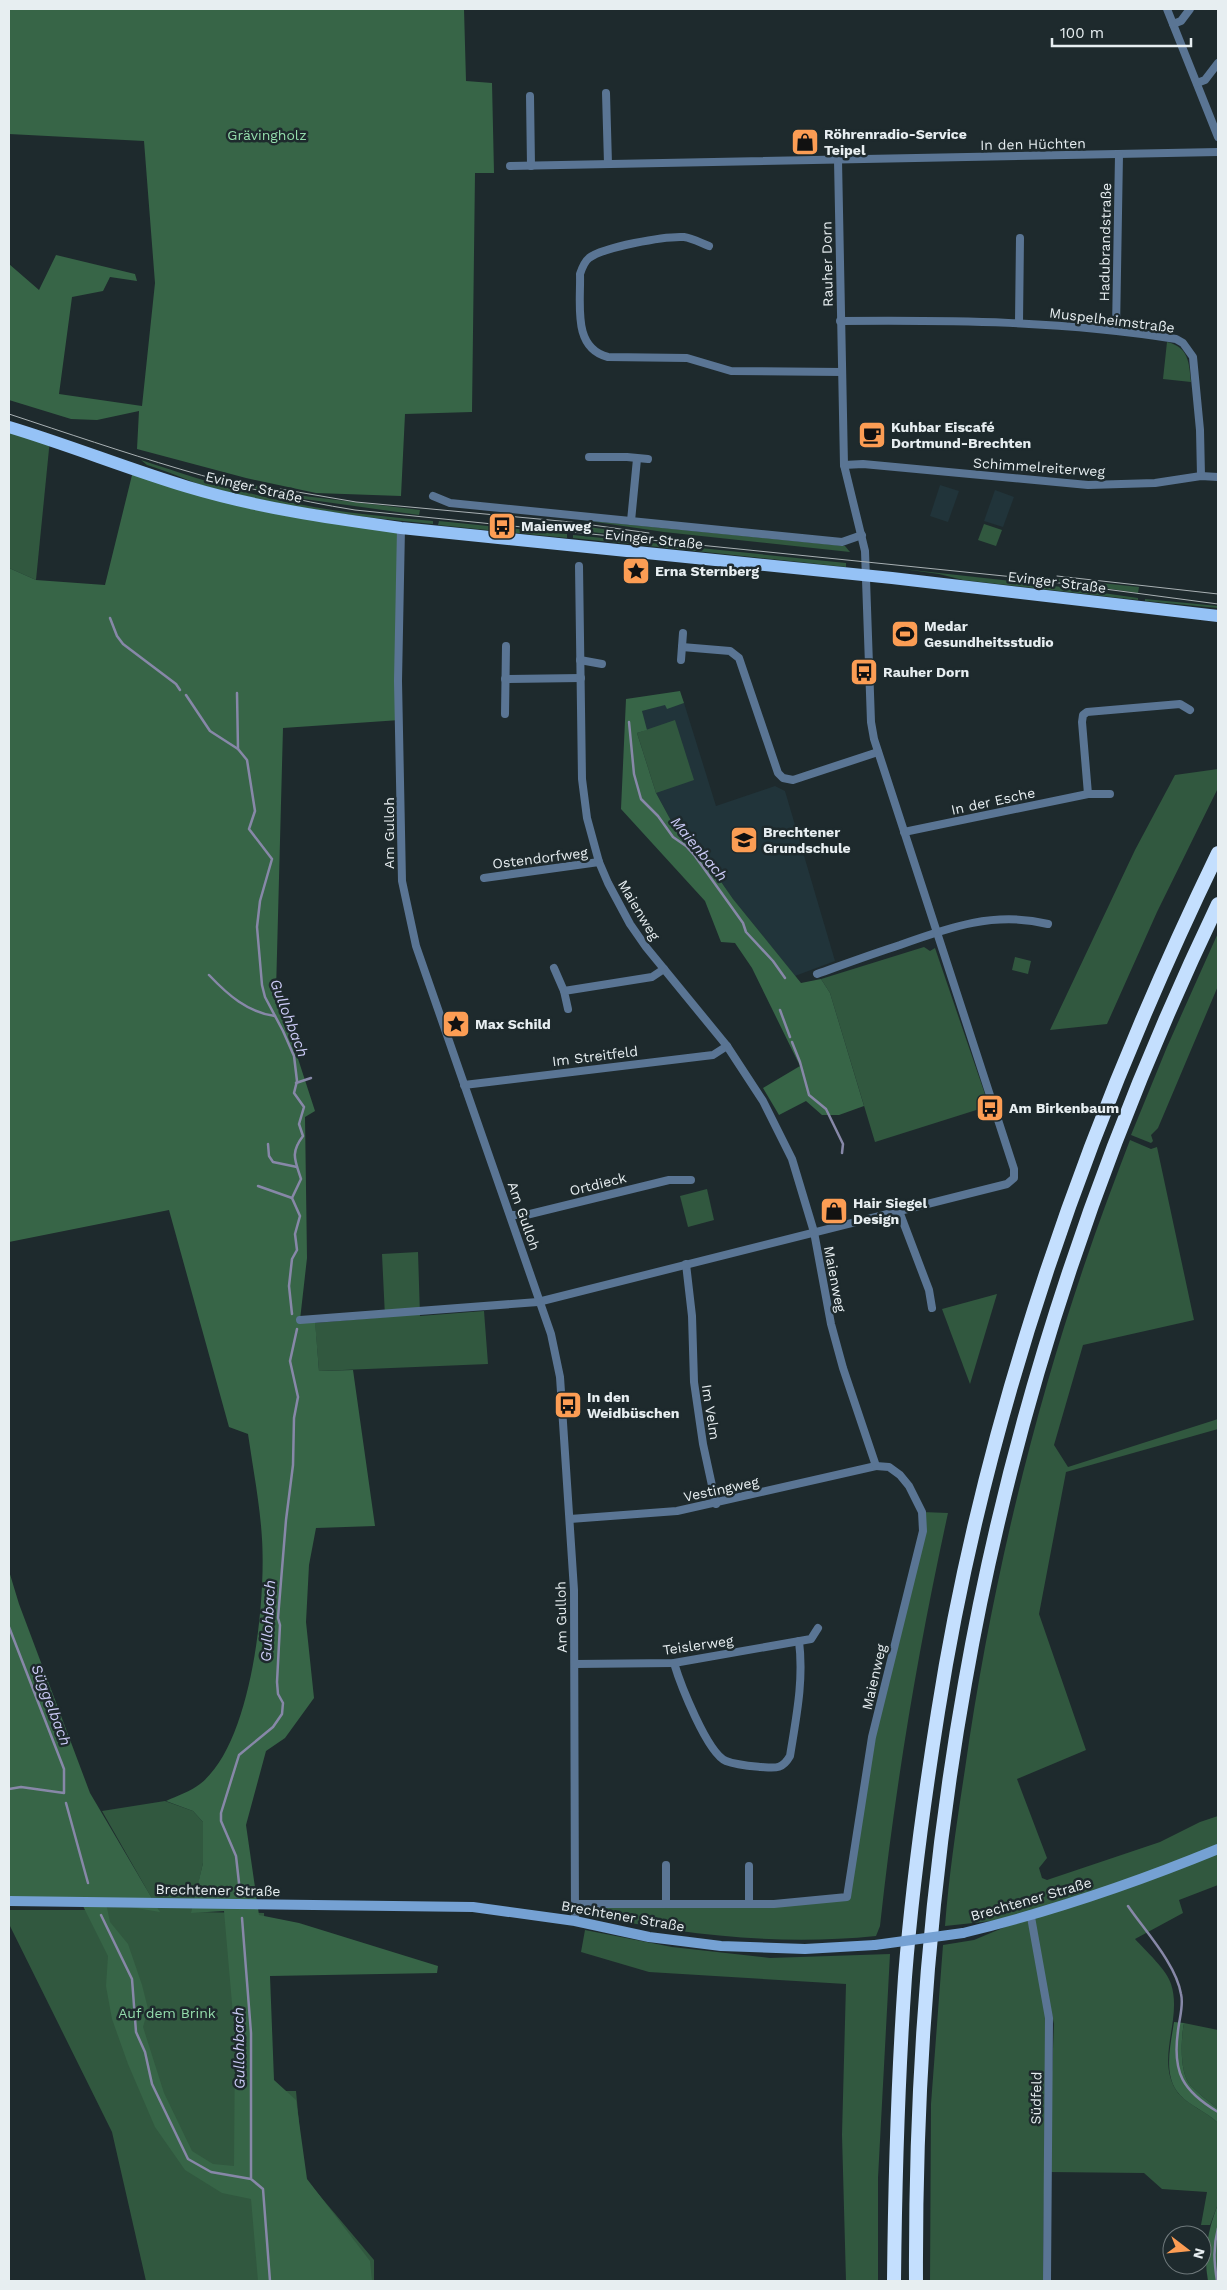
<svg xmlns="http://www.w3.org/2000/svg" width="1227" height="2290" viewBox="0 0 1227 2290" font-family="'Work Sans',sans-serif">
	<rect width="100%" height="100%" fill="#1e2a2d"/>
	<g fill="#21343a">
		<path d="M940,485l19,6 -11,31 -18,-6z"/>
		<path d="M995,490l19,7 -11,30 -19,-6z"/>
		<path d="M684,703l32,103 59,-20 10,5 50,170 -40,15 -62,-77 -32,-46 -26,-25 -19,-35 -14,-82 24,-7 1,4z"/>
	</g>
	<g fill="#31583f">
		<path d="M1167,342c22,5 22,21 24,40l-28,-3z"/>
		<path d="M9,427l41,12 -14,141 -27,-12z"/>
		<path d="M141,460c51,17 103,34 157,44 45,9 91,13 135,17v3c-76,-7 -151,-17 -225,-37 -20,-6 -40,-16 -61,-22z"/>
		<path d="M213,476l91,20 116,14 -1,5 -115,-16 -68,-15z"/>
		<path d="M582,520l263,26 5,6 -186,-20z"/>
		<path d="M439,521l128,13v4l-129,-13z"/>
		<path d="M984,524l18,6 -6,16 -18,-6z"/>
		<path d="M574,525l73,10 -1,3 -73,-8z"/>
		<path d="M573,535l273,28v4l-273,-29z"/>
		<path d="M903,569l144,16 91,13v2l-175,-20 -24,-6z"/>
		<path d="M1024,575l115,12 -1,6 -114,-17z"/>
		<path d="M1145,599l73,7v2l-73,-7z"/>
		<path d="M675,720l19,60 -38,13 -19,-60z"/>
		<path d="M1218,769v19l-61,124 -50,112 -57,6 85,-180 40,-75z"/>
		<path d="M1218,933v53l-60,142 -7,7 2,6 -2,2 -20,-8 36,-88z"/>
		<path d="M924,947l6,4 5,-3 54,158 -114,36 -45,-149 -9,-14z"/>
		<path d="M1015,957l16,4 -3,13 -16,-4z"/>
		<path d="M1130,1140l21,9 6,-2 37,173 -111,25 -29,100 14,22 150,-48v10l-152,43 -27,142 47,136 -69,29 30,79 -8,10 3,10 5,2 113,-38 40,-20 18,-6v69l-39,15 4,13 -48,26c10,11 32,31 36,45 12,36 -17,76 7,109 10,12 29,19 40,30v81l-8,21h-9l6,-33 -45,-3 -18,-16 -96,-1 6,-148 -21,-97 13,91 -3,263h-113l1,-177 12,-159 31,-5 55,-23 -84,9c4,-52 12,-105 20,-157 24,-169 64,-341 119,-503 14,-42 30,-84 46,-126z"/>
		<path d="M707,1189l7,31 -26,7 -8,-31z"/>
		<path d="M418,1252l2,64 64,-5 4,53 -169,7 -4,-48 70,-6 -3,-63z"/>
		<path d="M997,1294l-27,90 -28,-75z"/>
		<path d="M922,1512l26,1c-30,137 -53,274 -68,413l-4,10c-98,10 -194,-1 -289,-22l4,-11 183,1 73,-7 25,-160 49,-192z"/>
		<path d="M165,1801l28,10 10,11v41l-11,49 72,1 7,178h25l8,86 70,83v21h-228l-34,-149 -103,-208 1,-14h97l-1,-8 53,9 -57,-100z"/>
		<path d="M585,1930l87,17 98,11 120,-4 -12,224v103h-32l-4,-146 4,-151 -197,-12 -68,-20z"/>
		<path d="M1184,2023l34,7v79c-9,-7 -19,-15 -27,-23 -12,-12 -10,-48 -7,-63z"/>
	</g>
	<g fill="#376547">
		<path d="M9,9h455l2,72 26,2 2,90h-19l-3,239 -67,2 -4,82 -85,-3 -70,-15 -109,-29 2,-38 -42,9 -26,-1 -62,-19v-136l30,26 17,-35 79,19 2,7 -27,-4 -7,14 -31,6 -13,97 83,12 13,-123 -11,-142 -135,-7z"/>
		<path d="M133,471l57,17 211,40 -1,192 -117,8 -7,263 39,120 -10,6 2,141 -7,62h15l4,51 34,-1 22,156 -59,2 -7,37 -3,57 8,76 -29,40 -19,13 -20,74 13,90 40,8 139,43 -1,7 -167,3 4,104 22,20 11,79 63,82 2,20h-114l-7,-82 -29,-6 -37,-23 -30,-43 -27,-63 -16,-45 -6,-33 2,-30 -27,-54 -72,-1v-330l10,33 71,189 70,119 -54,-9 4,19 18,22 14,41 6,24 -5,18 21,66 28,58 21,13 21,2 1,-128 -11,-127 -33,2 12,-50v-41l-10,-11 -27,-10c11,-5 25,-10 34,-17 52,-40 66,-183 62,-245 -2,-35 -9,-70 -14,-105l-19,-7 -60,-217 -160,32v-674l27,12 69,5z"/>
		<path d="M680,691l4,12 -17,6 -2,-4 -23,6 5,19 -10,3 19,60 19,35 26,25 32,46 68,84 20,-4 9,14 34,113 -25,9h-17l-16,-14 -27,14 -16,-27 37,-22 -48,-98 -17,-25 -14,-1 -16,-41 -84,-92 5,-110z"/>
		<path d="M1174,2022l10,1c-3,15 -5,51 7,63 8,8 18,16 27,23v14c-11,-11 -28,-17 -38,-28 -18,-19 -9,-51 -6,-73z"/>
		<path d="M1218,2204v77h-10c-5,-28 0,-51 10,-77z"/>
	</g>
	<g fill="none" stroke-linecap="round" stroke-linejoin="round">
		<g stroke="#8788a8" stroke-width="2.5">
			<path d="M110,618l7,18 6,8 53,40 4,6"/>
			<path d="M237,693l1,56"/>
			<path d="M186,695l24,36 28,18 9,11 8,51 -6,18 23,30 -12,42 -3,26 5,58 3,12 18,34 11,25 3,25 -3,12 10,14 -5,17 4,12c-13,17 -8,24 -2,43l-9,19 8,18 -5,18 2,16 -5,9 -3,27 3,28"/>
			<path d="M629,722l5,52 7,25 17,17 15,21 13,9 9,10 48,67 3,9 27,29 12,17"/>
			<path d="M209,975c19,20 38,37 66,41"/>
			<path d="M780,1010l10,27"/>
			<path d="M792,1042l8,20 9,33 17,14 17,35 -1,9"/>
			<path d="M296,1083l15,-5"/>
			<path d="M268,1144l1,12 4,6 24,5"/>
			<path d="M258,1186l34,12"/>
			<path d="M9,1627l55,142v24l-43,-6 -12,2"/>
			<path d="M66,1803l22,80"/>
			<path d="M240,1892l-4,-36 -15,-35v-8l18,-58 34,-28 9,-13 1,-11 -5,-9 -1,-12 3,-57 -2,-7 8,-98 7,-55 1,-47 4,-21 -8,-36 7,-32"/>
			<path d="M1128,1906c17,25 48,58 53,88 3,12 -2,25 -3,37 -6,42 5,60 40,81"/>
			<path d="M101,1915l31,64 4,53 9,20 7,32 36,75 23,13 40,7 12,10 7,92"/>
			<path d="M242,1918l9,115v145"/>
			<path d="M1217,2281c-3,-19 -4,-34 1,-53"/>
		</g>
		<g stroke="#5a7594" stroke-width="8">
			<path d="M1167,9l51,128"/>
			<path d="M1173,24l8,-3 9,-12"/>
			<path d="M1197,83l8,-3 13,-17"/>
			<path d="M606,93l2,71"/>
			<path d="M530,96l1,70"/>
			<path d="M510,166l708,-14"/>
			<path d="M709,246c-8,-3 -17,-8 -25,-9 -20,-1 -80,10 -95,21 -5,4 -7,10 -9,16 1,30 -8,74 28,83l79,1 44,13 111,1"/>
			<path d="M840,321c113,-1 224,0 336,18l7,4 10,14 7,73 1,46"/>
			<path d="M1019,322l1,-84"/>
			<path d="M1116,330l3,-175"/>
			<path d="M589,457h38l21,2"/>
			<path d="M844,465l19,-1 225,21 67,-2 46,-7 17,1"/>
			<path d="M433,496l17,7 392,39 20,-7"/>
			<path d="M631,521l6,-62"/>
			<path d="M401,528l-3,153 4,200 14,65 135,388 9,43 14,213 1,331"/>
			<path d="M682,647l48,4 9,7 39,115 5,5 10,2 85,-28"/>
			<path d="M580,660l22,4"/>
			<path d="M681,660l2,-27"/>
			<path d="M505,679l76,-1"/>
			<path d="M505,714l1,-68"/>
			<path d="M1088,794l-6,-72 1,-7 4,-3 93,-8 10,6"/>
			<path d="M904,832l184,-38h22"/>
			<path d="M484,878l115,-16"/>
			<path d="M554,968l10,23"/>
			<path d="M817,974c28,-10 55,-20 83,-29 50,-18 95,-34 148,-21"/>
			<path d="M568,1009l-4,-18 88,-14 12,-8"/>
			<path d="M464,1085l249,-30 14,-9"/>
			<path d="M899,1211l30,79 3,18"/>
			<path d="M511,1215h15l143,-35h22"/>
			<path d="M686,1264l6,52 2,66 9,62 13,60"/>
			<path d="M300,1320l238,-18 445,-112 24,-6 7,-6v-9l-140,-430 -3,-17 -6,-171 -21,-86 -6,-305"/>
			<path d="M570,1519l107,-8 199,-45"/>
			<path d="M674,1663c6,20 33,90 52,98 10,4 24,5 35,6 14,1 21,3 29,-11 6,-38 14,-75 9,-115"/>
			<path d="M575,1664l99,-1 137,-24 7,-11"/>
			<path d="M749,1866v38"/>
			<path d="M575,1904h199l73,-7 25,-160 51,-206 -1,-19 -13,-26 -9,-11 -11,-8 -13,-1 -33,-98 -12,-44 -17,-92 -22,-73 -29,-58 -36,-55 -81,-99 -16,-23 -22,-41 -9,-21 -12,-44 -5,-39 -3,-213"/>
			<path d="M666,1904v-39"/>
			<path d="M1031,1917l18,101 -2,263"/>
		</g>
		<g stroke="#75a1d3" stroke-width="10">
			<path d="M9,1901l464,6 102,14 74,16 72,9 84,3 70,-4"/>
			<path d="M963,1933c87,-21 172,-50 255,-84"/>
		</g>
		<path stroke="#95c2f6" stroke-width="12" d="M9,427c60,18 119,42 179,60 70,21 141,31 213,41l491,50 326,38"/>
		<g stroke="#c4dffe" stroke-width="14">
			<path d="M894,2281c1,-101 4,-203 11,-304 7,-89 19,-177 33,-265 47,-299 149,-588 280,-859"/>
			<path d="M916,2281c-1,-200 14,-401 49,-598 47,-269 135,-532 253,-779"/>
		</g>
		<g stroke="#a9b1b4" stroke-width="1">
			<path d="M9,414c115,38 226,77 346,96l659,67 204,27"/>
			<path d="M280,489l76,13 215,20 78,11"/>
			<path d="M1057,576l161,18"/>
		</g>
		<path stroke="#75a1d3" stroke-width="10" d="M875,1945l88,-12"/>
	</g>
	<defs>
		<g id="shop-square" transform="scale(1.4375)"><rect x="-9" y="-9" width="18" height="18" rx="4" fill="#fc9d54" stroke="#1e2a2d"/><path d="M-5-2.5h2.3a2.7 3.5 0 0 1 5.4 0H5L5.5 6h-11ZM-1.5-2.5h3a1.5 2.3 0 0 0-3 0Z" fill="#111"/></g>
		<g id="cafe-square" transform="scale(1.4375)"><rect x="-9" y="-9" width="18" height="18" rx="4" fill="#fc9d54" stroke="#1e2a2d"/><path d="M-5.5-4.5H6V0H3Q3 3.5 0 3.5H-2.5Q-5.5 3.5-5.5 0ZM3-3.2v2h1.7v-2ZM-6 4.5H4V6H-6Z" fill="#111"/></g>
		<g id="bus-square" transform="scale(1.4375)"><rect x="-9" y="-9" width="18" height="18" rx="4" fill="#fc9d54" stroke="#1e2a2d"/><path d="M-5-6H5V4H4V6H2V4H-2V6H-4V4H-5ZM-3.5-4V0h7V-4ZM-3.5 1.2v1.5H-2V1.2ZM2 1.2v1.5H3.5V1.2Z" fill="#111"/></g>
		<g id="sight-square" transform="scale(1.4375)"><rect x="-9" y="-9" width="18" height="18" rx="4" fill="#fc9d54" stroke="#1e2a2d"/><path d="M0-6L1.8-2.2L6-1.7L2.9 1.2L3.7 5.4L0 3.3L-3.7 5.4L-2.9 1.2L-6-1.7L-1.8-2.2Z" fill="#111"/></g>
		<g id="stadium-square" transform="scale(1.4375)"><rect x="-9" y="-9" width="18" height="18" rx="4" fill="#fc9d54" stroke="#1e2a2d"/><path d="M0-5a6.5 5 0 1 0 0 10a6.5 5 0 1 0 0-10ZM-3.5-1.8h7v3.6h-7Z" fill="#111"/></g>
		<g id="school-square" transform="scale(1.4375)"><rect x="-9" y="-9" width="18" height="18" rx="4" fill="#fc9d54" stroke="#1e2a2d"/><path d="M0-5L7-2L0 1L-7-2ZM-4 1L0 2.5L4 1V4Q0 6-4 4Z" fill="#111"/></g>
	</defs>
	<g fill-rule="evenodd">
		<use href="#shop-square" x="805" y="142"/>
		<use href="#cafe-square" x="872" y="435"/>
		<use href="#bus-square" x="502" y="526"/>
		<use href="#sight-square" x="636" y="571"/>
		<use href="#stadium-square" x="905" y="634"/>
		<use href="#bus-square" x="864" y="672"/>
		<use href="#school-square" x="744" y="840"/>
		<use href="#sight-square" x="456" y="1024"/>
		<use href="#bus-square" x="990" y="1108"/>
		<use href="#shop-square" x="834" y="1211"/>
		<use href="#bus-square" x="568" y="1405"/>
	</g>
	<g text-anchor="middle" stroke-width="5" stroke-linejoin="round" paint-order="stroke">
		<g font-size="14" font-weight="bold" fill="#e7eef1" stroke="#1e2a2d" text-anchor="start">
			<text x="824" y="139">Röhrenradio-Service<tspan x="824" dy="16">Teipel</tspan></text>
			<text x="891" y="432">Kuhbar Eiscafé<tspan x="891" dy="16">Dortmund-Brechten</tspan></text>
			<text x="521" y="531">Maienweg</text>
			<text x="655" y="576">Erna Sternberg</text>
			<text x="924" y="631">Medar<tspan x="924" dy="16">Gesundheitsstudio</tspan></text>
			<text x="883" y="677">Rauher Dorn</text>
			<text x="763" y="837">Brechtener<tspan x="763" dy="16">Grundschule</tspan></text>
			<text x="475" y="1029">Max Schild</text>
			<text x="1009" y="1113">Am Birkenbaum</text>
			<text x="853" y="1208">Hair Siegel<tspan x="853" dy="16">Design</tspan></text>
			<text x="587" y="1402">In den<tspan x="587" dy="16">Weidbüschen</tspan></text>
		</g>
		<g font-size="14" fill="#94ddac" stroke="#1e2a2d">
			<text x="267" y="140">Grävingholz</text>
			<text x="167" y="2018">Auf dem Brink</text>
		</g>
		<g font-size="14" fill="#e7eef1" stroke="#1e2a2d">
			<text transform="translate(1033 144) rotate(-1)" y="5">In den Hüchten</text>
			<text transform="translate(1105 242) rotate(-89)" y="5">Hadubrandstraße</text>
			<text transform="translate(827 264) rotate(-91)" y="5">Rauher Dorn</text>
			<text transform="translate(1112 320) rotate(7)" y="5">Muspelheimstraße</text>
			<text transform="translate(1039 467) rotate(4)" y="5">Schimmelreiterweg</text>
			<text transform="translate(254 487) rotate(13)" y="5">Evinger Straße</text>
			<text transform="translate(654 539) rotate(6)" y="5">Evinger Straße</text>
			<text transform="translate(1057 582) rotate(7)" y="5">Evinger Straße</text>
			<text transform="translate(993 801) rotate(-12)" y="5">In der Esche</text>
			<text transform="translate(389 833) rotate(-90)" y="5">Am Gulloh</text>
			<text transform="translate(540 858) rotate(-7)" y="5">Ostendorfweg</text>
			<text transform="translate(639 910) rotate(59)" y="5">Maienweg</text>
			<text transform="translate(595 1056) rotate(-7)" y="5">Im Streitfeld</text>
			<text transform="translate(598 1184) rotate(-14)" y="5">Ortdieck</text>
			<text transform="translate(524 1216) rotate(71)" y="5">Am Gulloh</text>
			<text transform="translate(835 1279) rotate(79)" y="5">Maienweg</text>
			<text transform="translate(711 1412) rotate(81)" y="5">Im Velm</text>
			<text transform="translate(721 1489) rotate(-12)" y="5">Vestingweg</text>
			<text transform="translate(561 1617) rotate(-91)" y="5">Am Gulloh</text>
			<text transform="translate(698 1645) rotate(-8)" y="5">Teislerweg</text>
			<text transform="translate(874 1677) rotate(-77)" y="5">Maienweg</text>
			<text transform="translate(218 1890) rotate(1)" y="5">Brechtener Straße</text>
			<text transform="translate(1031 1899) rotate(-16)" y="5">Brechtener Straße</text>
			<text transform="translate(623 1916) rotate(10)" y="5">Brechtener Straße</text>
			<text transform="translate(1036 2098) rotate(-89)" y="5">Südfeld</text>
		</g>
		<g font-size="15" font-style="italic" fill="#cccbf7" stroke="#1e2a2d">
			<text transform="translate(699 849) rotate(50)" y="5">Maienbach</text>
			<text transform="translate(289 1018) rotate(69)" y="5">Gullohbach</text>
			<text transform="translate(268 1621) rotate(-87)" y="5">Gullohbach</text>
			<text transform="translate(51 1705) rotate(69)" y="5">Süggelbach</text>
			<text transform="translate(239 2048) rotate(-91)" y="5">Gullohbach</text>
		</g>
	</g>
	<rect width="1227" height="2290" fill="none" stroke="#e7eef1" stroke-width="20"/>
	<g transform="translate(1187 2250) rotate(106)"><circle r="24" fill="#1e2a2d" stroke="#6e787b"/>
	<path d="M0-4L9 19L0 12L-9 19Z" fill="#fc9d54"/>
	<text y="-8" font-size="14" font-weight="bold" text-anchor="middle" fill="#e7eef1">N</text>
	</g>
	<path d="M1052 38v8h139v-8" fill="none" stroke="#e7eef1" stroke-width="2.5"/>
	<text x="1060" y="38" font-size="15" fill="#e7eef1" stroke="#1e2a2d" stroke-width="4" paint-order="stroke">100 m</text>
</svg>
